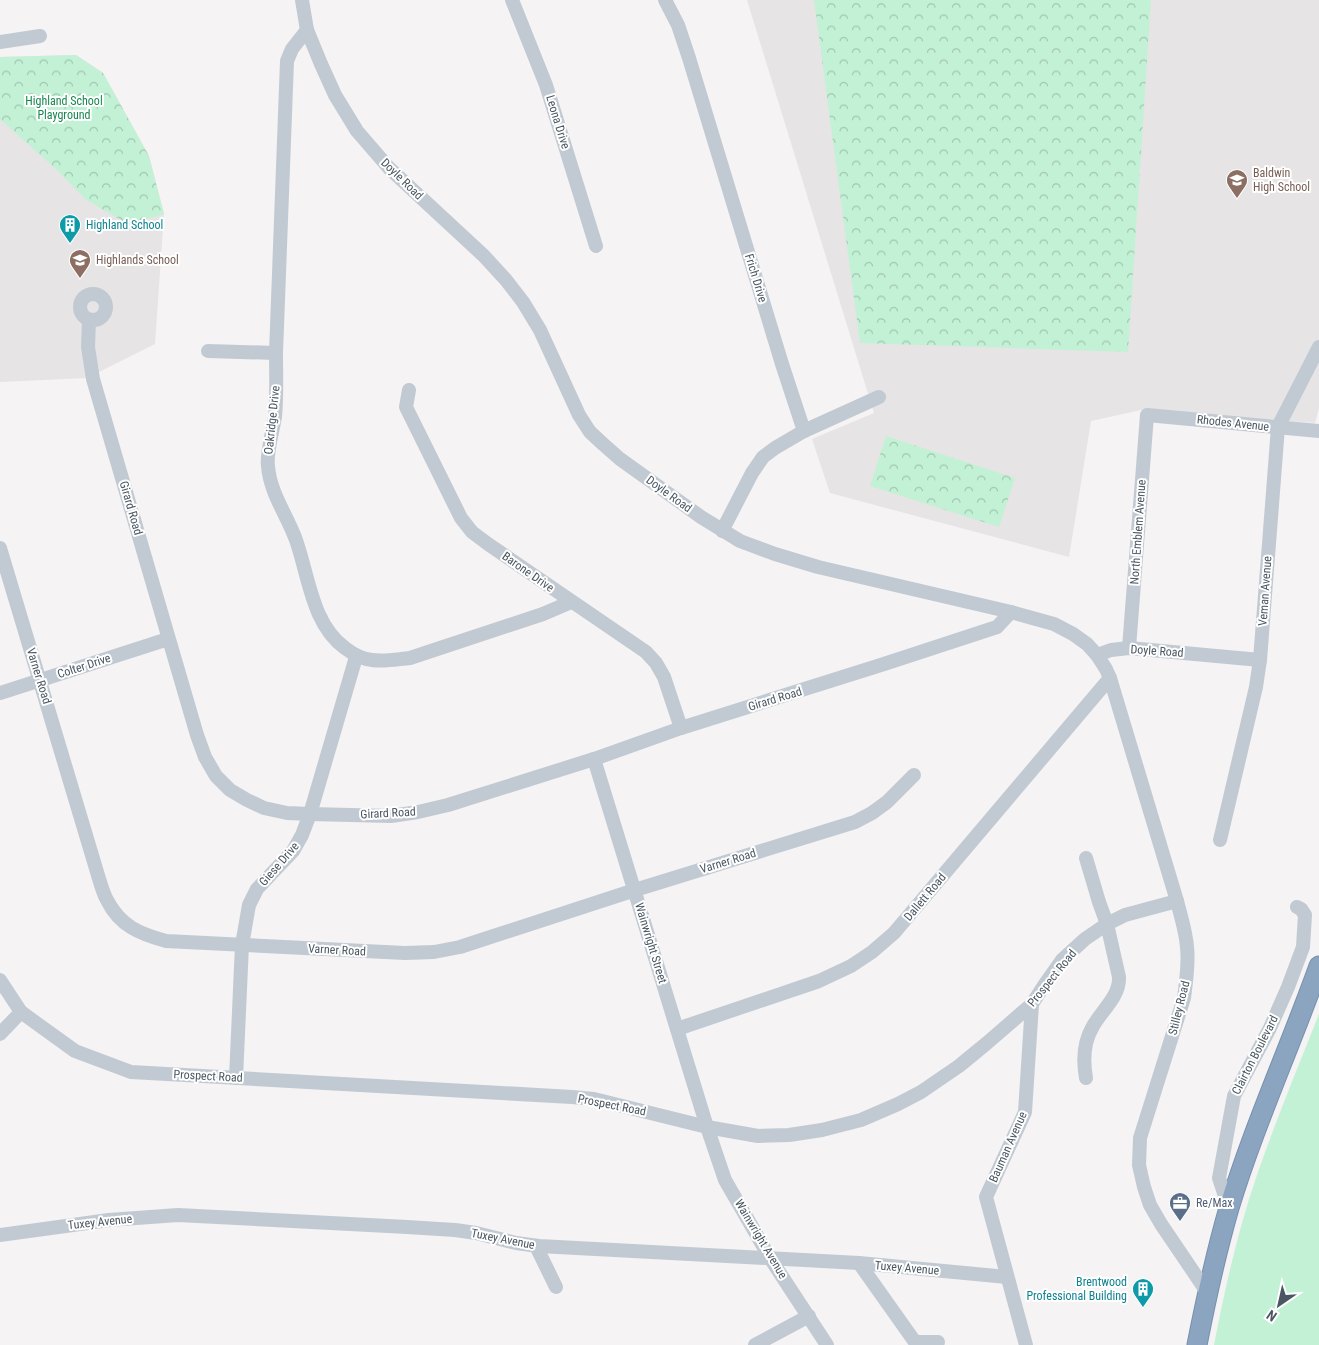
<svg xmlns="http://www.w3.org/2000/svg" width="1319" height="1345" viewBox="0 0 1319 1345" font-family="'Roboto Condensed',sans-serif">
	<defs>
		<pattern id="park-crowns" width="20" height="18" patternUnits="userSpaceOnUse" patternTransform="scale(1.25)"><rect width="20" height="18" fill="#c3f1d5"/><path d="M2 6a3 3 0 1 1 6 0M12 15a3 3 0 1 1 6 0" fill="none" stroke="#a0c6b0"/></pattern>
	</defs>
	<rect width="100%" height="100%" fill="#f5f3f3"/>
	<g fill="#e6e4e5">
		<path d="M747,0h572v408l-4,15 -174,-13 -50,11 -22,136 -239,-64 -18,-54 62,-26z"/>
		<path d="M76,55l27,18 46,83 15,58 -9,130 -68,34 -87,4v-325z"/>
	</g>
	<path fill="#c3f1d5" d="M1319,1014v331h-105c11,-57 24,-115 43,-170 19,-55 41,-108 62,-161z"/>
	<g fill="url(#park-crowns)">
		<path d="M814,0h337l-23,352 -268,-9z"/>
		<path d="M76,55l27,18 46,83 15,58 -36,10 -43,-25 -27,-28 -58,-52v-62z"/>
		<path d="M886,436l129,42 -16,49 -129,-41z"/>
	</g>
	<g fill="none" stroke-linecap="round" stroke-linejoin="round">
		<g stroke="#7690ad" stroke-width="21">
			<path id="highway" d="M1197,1345c9,-46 19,-92 32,-137 25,-82 61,-161 90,-242"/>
		</g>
		<g stroke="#c1cad2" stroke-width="14">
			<path d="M302,0l5,30 14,34 14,31 22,36 32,37 95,88 22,24 17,22 17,28 39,85 11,17 13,12 17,15 81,58 39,24 35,13 43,13 193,45 43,12 19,10 14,10 10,11 9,14 4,9 67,223c4,16 9,31 10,46 2,17 -1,35 -3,51l-44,140 -1,27 5,22 6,18 11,19 46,68"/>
			<path d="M512,0l34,85 50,161"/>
			<path d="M665,0l13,25 11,33 93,306 22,67 -29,17 -12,9 -11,16 -30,58"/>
			<path d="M307,30l-15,19 -5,12 -11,292c0,22 1,43 -1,64 -2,13 -9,37 -7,49 2,27 19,49 28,74 13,37 16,84 49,108 9,7 17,11 27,12 13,2 26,-1 38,-2l133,-44 28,-12"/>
			<path d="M0,42l40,-6"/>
			<circle cx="93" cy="307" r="13"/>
			<path d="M89,320l-1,27 5,32 104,356 8,22 11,19 14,14 17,10 17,8 23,5 23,1 81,2 27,-4 30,-7 146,-46 87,-31 203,-64 113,-37 14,-15"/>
			<path d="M208,351l68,2"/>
			<path d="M409,390l-3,17 55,111 11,14 16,12 158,108 10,11 8,14 17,51"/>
			<path d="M804,431l75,-34"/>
			<path d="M0,548l100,334c2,6 4,13 7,18 13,26 33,34 59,41l239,12 29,-1 26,-5 175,-57 220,-68 17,-9 15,-11 27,-27"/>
			<path d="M1129,648l18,-233 172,16"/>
			<path d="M1097,655l14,-5 18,-2 131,12"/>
			<path d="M0,693l168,-54"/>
			<path d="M594,759l113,368 18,53 45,78 57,87"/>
			<path d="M1220,840l36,-153 4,-27 18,-233 41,-80"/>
			<path d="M0,980l21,32 54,39 56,21 441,25 22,2 113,28 51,9 31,-1 33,-5 39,-10 37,-16 23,-12 38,-26 28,-23 45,-39 13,-20 17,-24 23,-21 22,-15 18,-9 52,-14"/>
			<path d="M677,1029l142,-48 32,-15 21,-14 22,-19 216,-255"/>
			<path d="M0,1034l21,-22"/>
			<path d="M236,1078l6,-133 7,-40 8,-16 36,-38 9,-16 8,-21 46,-157"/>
			<path d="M1086,1078c-3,-17 -3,-34 6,-50 8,-16 28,-31 27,-51l-12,-53 -8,-22 -13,-44"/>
			<path d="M1229,1208l-10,-30 15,-82 36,-68 18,-41 15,-40 2,-32 -4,-6 -4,-2"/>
			<path d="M0,1235l109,-15 69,-5 229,12 48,3 21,3 40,10 23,3 320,17 148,14"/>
			<path d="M536,1246l20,41"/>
			<path d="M859,1263l56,79h23"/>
			<path d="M755,1345l54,-29"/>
			<path d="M1026,1345l-40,-148 39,-85 7,-108"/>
		</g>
		<use href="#highway" stroke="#8ba5c1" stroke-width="19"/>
	</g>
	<defs>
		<g id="school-pin" transform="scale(1.125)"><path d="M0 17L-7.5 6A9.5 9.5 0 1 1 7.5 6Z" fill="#8d6e63" stroke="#fff"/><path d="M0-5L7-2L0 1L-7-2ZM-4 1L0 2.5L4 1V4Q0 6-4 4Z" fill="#fff"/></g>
		<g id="building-pin" transform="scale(1.125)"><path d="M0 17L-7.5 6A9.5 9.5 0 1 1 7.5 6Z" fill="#0f9aa8" stroke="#fff"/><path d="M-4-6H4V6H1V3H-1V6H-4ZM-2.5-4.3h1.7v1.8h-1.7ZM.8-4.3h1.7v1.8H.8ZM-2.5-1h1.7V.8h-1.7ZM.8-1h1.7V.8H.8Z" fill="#fff"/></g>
		<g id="office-pin" transform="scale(1.125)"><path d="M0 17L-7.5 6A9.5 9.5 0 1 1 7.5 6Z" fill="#5c6f8a" stroke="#fff"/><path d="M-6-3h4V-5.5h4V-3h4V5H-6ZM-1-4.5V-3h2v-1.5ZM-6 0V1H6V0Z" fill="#fff"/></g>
	</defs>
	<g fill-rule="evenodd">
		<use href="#school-pin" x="1237" y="180"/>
		<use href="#building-pin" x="70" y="225"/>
		<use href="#school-pin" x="80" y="260"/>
		<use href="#office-pin" x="1180" y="1203"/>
		<use href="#building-pin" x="1143" y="1289"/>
	</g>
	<g text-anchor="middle" stroke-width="4" stroke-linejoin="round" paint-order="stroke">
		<g font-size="12" fill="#17864f" stroke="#fff">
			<text x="64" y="105">Highland School<tspan x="64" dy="14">Playground</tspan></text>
		</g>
		<g font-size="12" fill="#4a5661" stroke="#fff">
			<text transform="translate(558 122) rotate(73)" y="4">Leona Drive</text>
			<text transform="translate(402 179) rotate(44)" y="4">Doyle Road</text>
			<text transform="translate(756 278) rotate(73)" y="4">Frich Drive</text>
			<text transform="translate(272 420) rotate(-84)" y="4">Oakridge Drive</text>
			<text transform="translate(1233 423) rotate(6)" y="4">Rhodes Avenue</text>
			<text transform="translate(669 494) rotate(36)" y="4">Doyle Road</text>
			<text transform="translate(131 508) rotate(74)" y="4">Girard Road</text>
			<text transform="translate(1138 532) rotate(-86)" y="4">North Emblem Avenue</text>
			<text transform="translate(528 572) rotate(35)" y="4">Barone Drive</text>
			<text transform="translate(1265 591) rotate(-86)" y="4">Veman Avenue</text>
			<text transform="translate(1157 651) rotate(4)" y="4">Doyle Road</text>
			<text transform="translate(84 666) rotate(-18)" y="4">Colter Drive</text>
			<text transform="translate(39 676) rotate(73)" y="4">Varner Road</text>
			<text transform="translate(775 699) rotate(-17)" y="4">Girard Road</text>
			<text transform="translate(388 813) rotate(-3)" y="4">Girard Road</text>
			<text transform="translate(728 861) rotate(-17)" y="4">Varner Road</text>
			<text transform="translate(279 864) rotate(-49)" y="4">Giese Drive</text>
			<text transform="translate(925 897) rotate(-50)" y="4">Dallett Road</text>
			<text transform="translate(651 943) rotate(73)" y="4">Wainwright Street</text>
			<text transform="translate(337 950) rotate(3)" y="4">Varner Road</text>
			<text transform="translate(1052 978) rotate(-51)" y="4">Prospect Road</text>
			<text transform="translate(1179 1008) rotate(-76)" y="4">Stilley Road</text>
			<text transform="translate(1255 1055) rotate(-63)" y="4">Clairton Boulevard</text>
			<text transform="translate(208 1076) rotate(3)" y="4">Prospect Road</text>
			<text transform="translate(612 1105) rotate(11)" y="4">Prospect Road</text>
			<text transform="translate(1008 1147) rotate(-66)" y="4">Bauman Avenue</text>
			<text transform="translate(100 1222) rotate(-6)" y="4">Tuxey Avenue</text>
			<text transform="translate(503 1239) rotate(11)" y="4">Tuxey Avenue</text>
			<text transform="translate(761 1239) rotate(59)" y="4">Wainwright Avenue</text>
			<text transform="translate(907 1268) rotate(5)" y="4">Tuxey Avenue</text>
		</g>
		<g font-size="12" fill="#785e54" stroke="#fff" text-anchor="start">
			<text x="1253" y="177">Baldwin<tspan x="1253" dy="14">High School</tspan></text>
			<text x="96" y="264">Highlands School</text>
		</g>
		<g font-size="12" fill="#0d838f" stroke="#fff" text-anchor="start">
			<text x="86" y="229">Highland School</text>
			<text x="1127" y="1286" text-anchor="end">Brentwood<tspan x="1127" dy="14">Professional Building</tspan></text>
		</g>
		<g font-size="12" fill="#4e5e75" stroke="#fff" text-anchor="start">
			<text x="1196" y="1207">Re/Max</text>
		</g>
	</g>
	<g transform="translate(1279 1305) rotate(214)" stroke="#ffffff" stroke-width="4" paint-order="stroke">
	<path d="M0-4L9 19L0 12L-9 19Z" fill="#4a5661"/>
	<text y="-8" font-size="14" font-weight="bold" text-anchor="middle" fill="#4a5661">N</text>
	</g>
</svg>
